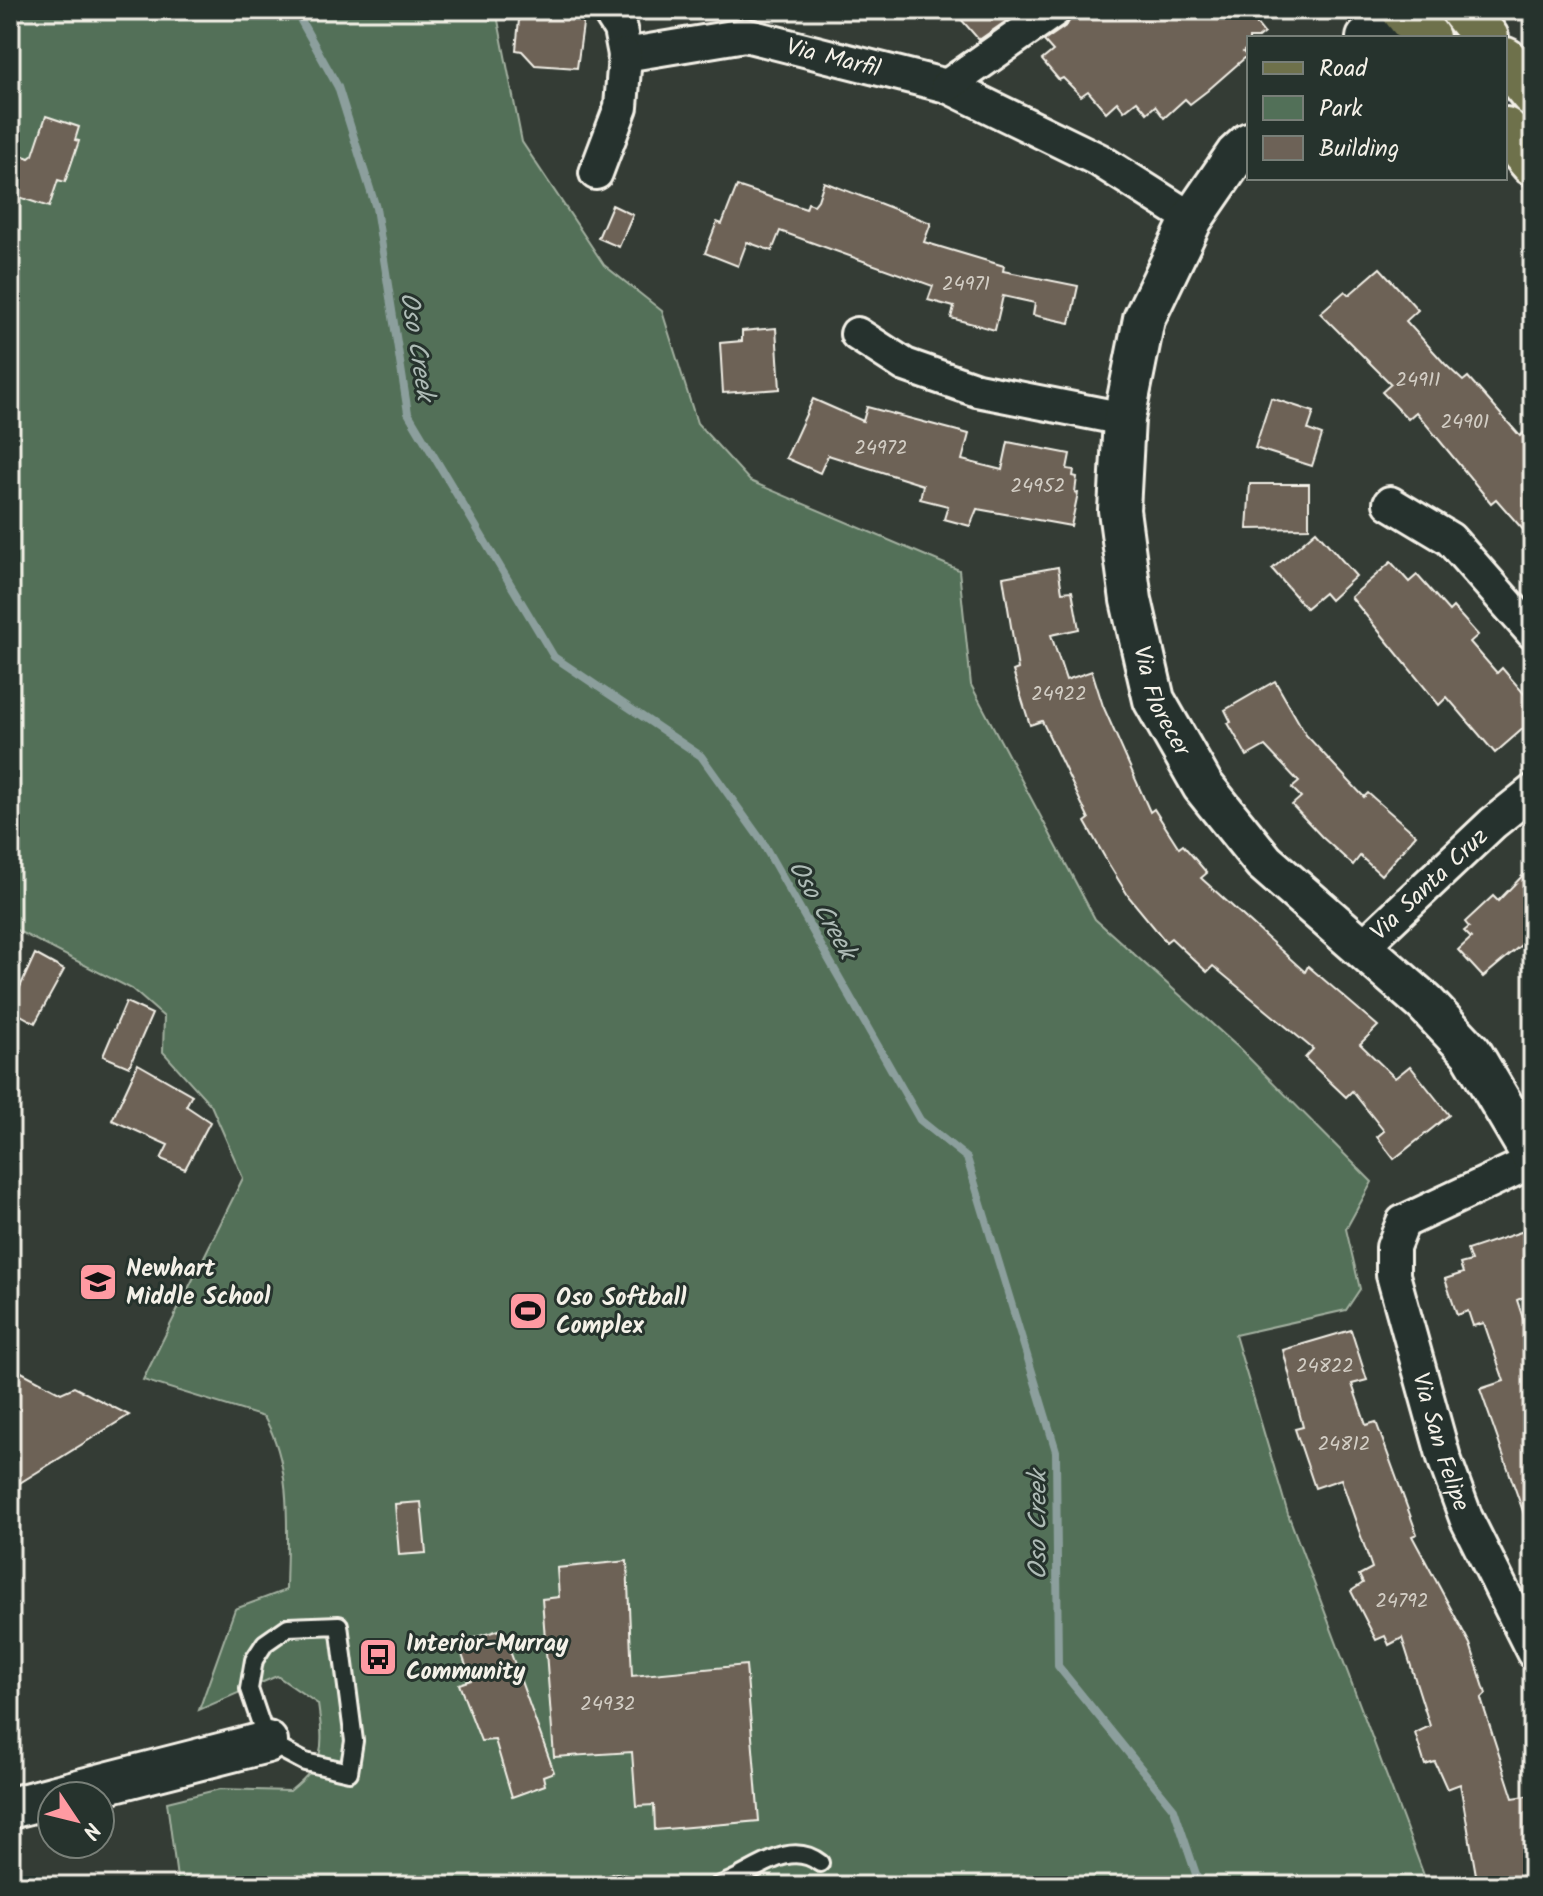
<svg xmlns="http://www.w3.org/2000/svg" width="1543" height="1896" viewBox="0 0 1543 1896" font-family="Kalam,sans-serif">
	<rect width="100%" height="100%" fill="#343c35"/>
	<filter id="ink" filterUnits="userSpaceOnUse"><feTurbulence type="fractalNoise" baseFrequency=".0125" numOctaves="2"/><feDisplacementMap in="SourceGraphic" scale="16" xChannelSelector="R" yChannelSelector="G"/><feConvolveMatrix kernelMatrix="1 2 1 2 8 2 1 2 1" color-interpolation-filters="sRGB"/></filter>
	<g filter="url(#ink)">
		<path fill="#527058" stroke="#a3b0a0" stroke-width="2" d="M10,10h486l26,132 82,123 58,46 35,112 53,58 209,89 12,115 124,234 145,130 132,133 -26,47 14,60 -14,21 -111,25 53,179 140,372h-1250l-11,-84 53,-13 70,2c36,-29 34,-44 28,-87l-41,-28 -78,34 36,-101 51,-19c1,-57 7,-124 -22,-173l-121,-37 100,-202 -32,-73 -48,-53 1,-35 -32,-28 -122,-62z"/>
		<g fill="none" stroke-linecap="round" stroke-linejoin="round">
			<path stroke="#8c9f9d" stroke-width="8" d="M295,10l43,77 38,121 32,205 146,244 147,99 60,84 159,280 47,38 89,293 2,215 116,143 26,77"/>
		</g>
		<g fill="#6d6257" stroke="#f4f1e8" stroke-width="2">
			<path d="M520,10h65l-8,58 -42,-3 -13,-14 -6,-1z"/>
			<path d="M953,10h69l-43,30z"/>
			<path d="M1074,10h195l-14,12 9,11 -6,5h-9v8l-6,6 4,4 -40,35 -17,13 -5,-5 -21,19 -9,-12 -8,7 -10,-12 -13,10 -7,-9 -11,10 -18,-21 -7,5 -18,-18 -4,2 -17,-20 11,-9 -9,-10 23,-16z"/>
			<path d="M46,116l33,11 -4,13 4,1 -14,41 -7,-2 -9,27 -39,-13v-43l19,7 4,-3z"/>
			<path d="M824,182l107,41 -7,19 80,24 -1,5 75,15 -8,37 -37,-8 2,-12 -32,-7 -8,34 -44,-12 3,-11 -26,-7 5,-14 -153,-55 -8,20 -25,-9 -9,24 -33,-13 12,-31 5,2 15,-38 69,23 2,-6 6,2 4,-5z"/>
			<path d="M612,205l21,10 -14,32 -21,-9z"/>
			<path d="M1380,268l38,42 -12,11 39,43 18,17 5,-4 52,59 13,-11v116l-37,-42 -5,4 -75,-91 -8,7 -26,-27 9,-8 -71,-71 25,-22 4,4z"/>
			<path d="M776,328l4,61 -57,4 -3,-50 22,-2v-10z"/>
			<path d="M1271,398l43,14 -6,18 14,5 -10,31 -57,-18z"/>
			<path d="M813,399l50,22 4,-14 102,27 -7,26 40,10 6,-28 62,12 -3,15 7,1 -1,6 4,1 -2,15 3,1 -7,33 -94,-17 -7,17 -26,-7 4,-13 -28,-7 3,-14 -95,-30 -8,18 -34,-15z"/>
			<path d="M1250,484h59v44l-62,1z"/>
			<path d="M1316,531l40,45 -26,24 -6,-7 -18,15 -34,-39z"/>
			<path d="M1391,562l18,20 8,-7 32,36 4,-4 25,28 -8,7 27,31 5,-5 31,36v16l-38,33 -48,-56 -8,8 -88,-108z"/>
			<path d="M1058,567l4,25 10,-1 7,38 -28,6 15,45 26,-9 11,35 47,106 4,-3 25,39 4,-3 24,28 -6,5 104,94 3,-6 70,60 -18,18 35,34 15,-12 39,49 -55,44 -17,-22 7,-6 -32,-40 -6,6 -41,-39 8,-9 -100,-83 -6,6 -36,-34 -5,4 -37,-45 -21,-34 -23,-41 4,-3 -47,-98 -12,4 -17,-54 5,-2 -15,-92z"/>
			<path d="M1275,681l31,54 58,62 4,-4 48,42 -35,40 -21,-19 -7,9 -31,-28 -30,-32 9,-8 -9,-9 7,-6 -34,-36 -18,10 -19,-33 3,-1 -6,-12z"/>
			<path d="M1533,865v70l-50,42 -25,-27 13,-12 -7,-7 5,-4 -4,-5 28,-26 5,5z"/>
			<path d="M35,954l29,16 -29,53 -25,-14z"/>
			<path d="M126,1002l26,12 -23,53 -26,-11z"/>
			<path d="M138,1064l54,31 -6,11 24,16 -25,47 -24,-10 7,-14 -56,-25z"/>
			<path d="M1533,1228v65l-16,7 16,49 -2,185 -51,-145 24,-8 -20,-58 -11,3 -5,-15 -11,4 -12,-36 18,-6 -3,-9 11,-3 -4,-11z"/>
			<path d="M1351,1330l16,50 -15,4 14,41 10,-3 41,112 -5,2 58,108 16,50 -5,5 32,99 20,-3v37l-8,1 5,53h-52l-18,-102 -13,5 -12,-27 -10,3 -10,-32 15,-7 -28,-88 -13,7 -4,-9 -9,4 -25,-49 12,-8 -4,-8 13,-7 -31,-89 -26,9 -20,-59 8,-2 -20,-77z"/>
			<path d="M10,1366l51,27 13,-6 55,28 -119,74z"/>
			<path d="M421,1502l5,51 -27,2 -4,-51z"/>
			<path d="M627,1561l5,115 114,-11 13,156 -104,9 -1,-25 -18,1 -4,-54 -78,5 -12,-158 17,-2 -2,-29z"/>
			<path d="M502,1629l52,143 -11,4 2,9 -33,12 -17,-57 -14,1 -22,-57 12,-4 -13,-37z"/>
		</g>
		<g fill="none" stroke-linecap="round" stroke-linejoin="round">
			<g stroke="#f4f1e8" stroke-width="22">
				<g id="service">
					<path d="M339,1625l15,116 -5,31 -44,-10 -38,-20 -18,-53 5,-29 11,-17 23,-16z"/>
					<path d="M616,1883l12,3"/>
					<path d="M718,1886c34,-10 69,-49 102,-23"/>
				</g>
			</g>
			<g stroke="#f4f1e8" stroke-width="38">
				<g id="minor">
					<path id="s1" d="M608,10l12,19 5,26 120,-20 202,51 152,74 93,59"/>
					<path d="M947,86l108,-76"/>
					<path d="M596,173l25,-66 4,-52"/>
					<path d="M857,334l48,31 72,25 147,29"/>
					<path d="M1390,503l60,36 83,94"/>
					<path id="s2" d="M1362,947l131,-124 40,-32"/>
					<path id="s3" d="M1533,1161l-130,61 -10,25v28l51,183 22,60 67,134"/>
				</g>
			</g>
			<g stroke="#f4f1e8" stroke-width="46">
				<g id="tertiary">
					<path d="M1367,38l31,-28"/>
					<path id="s4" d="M1249,143l-13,12 -44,64 -48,100 -20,100 -5,91 12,90 23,100 49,86 61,76 161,141 46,49 62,105"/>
					<path d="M56,1796l211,-54"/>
					<path d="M10,1808l42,-11"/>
				</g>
			</g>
			<g stroke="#f4f1e8" stroke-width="50">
				<g id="primary">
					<path d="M1404,10l23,28"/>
					<path d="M1463,10l23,28"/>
					<path d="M1505,60l28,34"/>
					<path d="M1505,130l28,33"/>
				</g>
			</g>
			<use href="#service" stroke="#26332d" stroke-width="16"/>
			<use href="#minor" stroke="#26332d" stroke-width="32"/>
			<use href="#tertiary" stroke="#26332d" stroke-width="40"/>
			<use href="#primary" stroke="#6e714b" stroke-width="44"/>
		</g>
	</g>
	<defs>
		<g id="school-square" transform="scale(2)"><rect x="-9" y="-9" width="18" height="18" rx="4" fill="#ff9aa2" stroke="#26332d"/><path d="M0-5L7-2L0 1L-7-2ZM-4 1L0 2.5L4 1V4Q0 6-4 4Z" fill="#111"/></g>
		<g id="stadium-square" transform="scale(2)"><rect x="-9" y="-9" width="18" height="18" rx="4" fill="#ff9aa2" stroke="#26332d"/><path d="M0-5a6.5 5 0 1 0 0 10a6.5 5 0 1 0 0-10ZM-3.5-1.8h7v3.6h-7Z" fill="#111"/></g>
		<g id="bus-square" transform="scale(2)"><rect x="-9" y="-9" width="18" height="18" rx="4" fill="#ff9aa2" stroke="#26332d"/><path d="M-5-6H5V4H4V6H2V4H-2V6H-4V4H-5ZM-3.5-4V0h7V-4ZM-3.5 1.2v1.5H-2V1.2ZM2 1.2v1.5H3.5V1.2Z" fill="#111"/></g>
	</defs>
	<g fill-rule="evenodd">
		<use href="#school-square" x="98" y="1282"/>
		<use href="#stadium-square" x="528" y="1311"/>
		<use href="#bus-square" x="378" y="1657"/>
	</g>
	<g text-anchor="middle" stroke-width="6" stroke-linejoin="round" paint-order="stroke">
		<g font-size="20" fill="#d2cdc4">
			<text x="966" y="290">24971</text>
			<text x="1418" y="386">24911</text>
			<text x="1465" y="428">24901</text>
			<text x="881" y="454">24972</text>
			<text x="1038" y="492">24952</text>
			<text x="1059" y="700">24922</text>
			<text x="1325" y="1372">24822</text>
			<text x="1344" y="1450">24812</text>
			<text x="1402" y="1607">24792</text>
			<text x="608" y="1710">24932</text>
		</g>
		<g font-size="24" fill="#f4f1e8" stroke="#26332d">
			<text dy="8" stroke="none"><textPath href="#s1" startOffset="262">Via Marfil</textPath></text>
			<text dy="8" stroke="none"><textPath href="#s4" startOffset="596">Via Florecer</textPath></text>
			<text dy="8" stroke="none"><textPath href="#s2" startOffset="92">Via Santa Cruz</textPath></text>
			<text dy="8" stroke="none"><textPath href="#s3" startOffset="372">Via San Felipe</textPath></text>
		</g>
		<g font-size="24" font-weight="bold" fill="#f4f1e8" stroke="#26332d" text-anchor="start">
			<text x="126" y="1276">Newhart<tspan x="126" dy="28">Middle School</tspan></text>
			<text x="556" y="1305">Oso Softball<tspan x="556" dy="28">Complex</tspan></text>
			<text x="406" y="1651">Interior-Murray<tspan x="406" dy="28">Community</tspan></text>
		</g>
		<g font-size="26" font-style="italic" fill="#aebbb6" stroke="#26332d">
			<text transform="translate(418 346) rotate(81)" y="9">Oso Creek</text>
			<text transform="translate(823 909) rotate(60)" y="9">Oso Creek</text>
			<text transform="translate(1037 1525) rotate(-90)" y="9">Oso Creek</text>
		</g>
	</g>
	<rect width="1543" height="1896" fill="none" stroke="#26332d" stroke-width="40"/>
	<rect x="20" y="20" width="1503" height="1856" fill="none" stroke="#f4f1e8" stroke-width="3" filter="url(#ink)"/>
	<rect x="1247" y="36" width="260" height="144" fill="#26332d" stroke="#787f78" stroke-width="2"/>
	<rect x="1263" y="62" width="40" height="12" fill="#6e714b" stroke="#787f78" stroke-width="2"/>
	<text x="1319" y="76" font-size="24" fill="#f4f1e8">Road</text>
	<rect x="1263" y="96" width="40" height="24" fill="#527058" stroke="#787f78" stroke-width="2"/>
	<text x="1319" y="116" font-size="24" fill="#f4f1e8">Park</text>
	<rect x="1263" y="136" width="40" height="24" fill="#6d6257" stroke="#787f78" stroke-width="2"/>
	<text x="1319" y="156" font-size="24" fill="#f4f1e8">Building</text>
	<g transform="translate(76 1820) rotate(125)"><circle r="38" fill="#26332d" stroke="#787f78" stroke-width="2"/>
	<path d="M0-6L14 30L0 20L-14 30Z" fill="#ff9aa2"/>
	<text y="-12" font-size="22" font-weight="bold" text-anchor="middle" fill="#f4f1e8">N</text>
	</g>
</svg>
